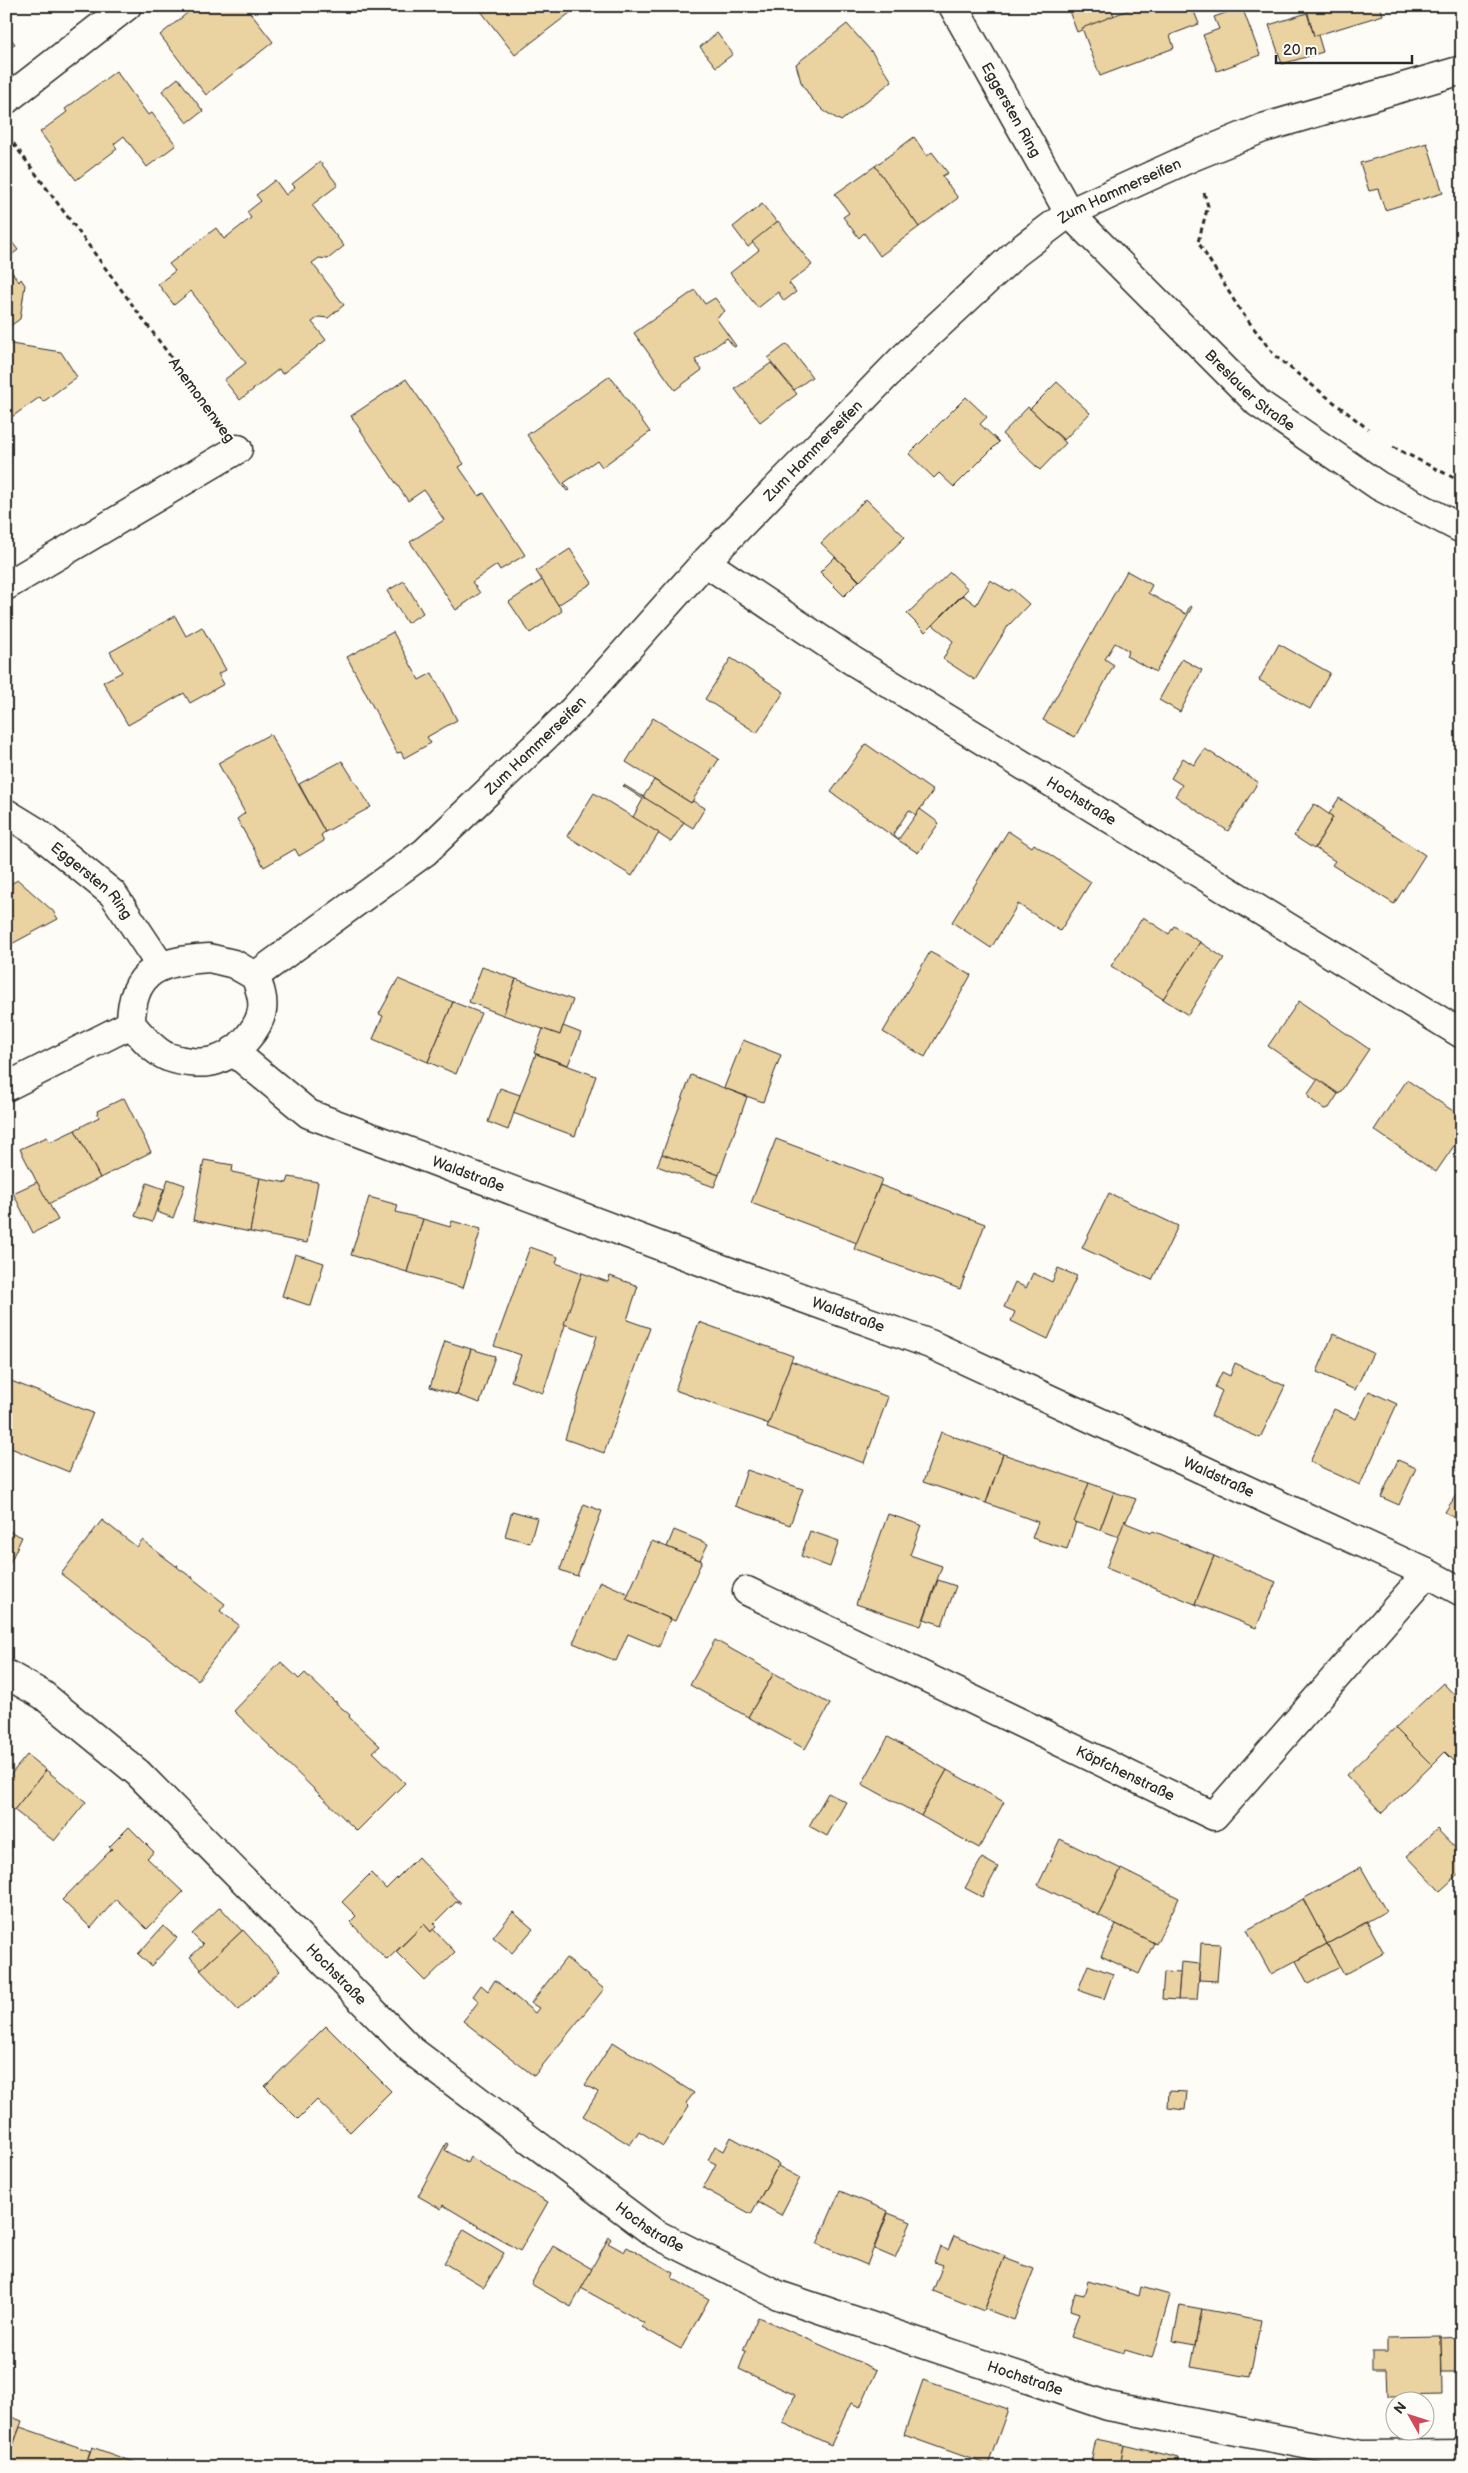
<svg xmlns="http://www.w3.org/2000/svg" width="1468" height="2473" viewBox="0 0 1468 2473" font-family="'Balsamiq Sans',sans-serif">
	<rect width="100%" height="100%" fill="#fdfcf7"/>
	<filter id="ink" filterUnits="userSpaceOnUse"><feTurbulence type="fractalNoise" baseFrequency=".02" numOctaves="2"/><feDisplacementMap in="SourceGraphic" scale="10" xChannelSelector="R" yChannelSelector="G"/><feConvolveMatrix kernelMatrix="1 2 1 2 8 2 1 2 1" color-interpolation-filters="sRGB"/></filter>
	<g filter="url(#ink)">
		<g fill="#ebd2a1" stroke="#2b2b2b">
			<path d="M196,6h49l28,36 -67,53 -46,-60z"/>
			<path d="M477,6h102l-64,49z"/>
			<path d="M1067,6h43l4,10 -37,16z"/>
			<path d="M1130,6h62l7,18 -29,11 4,13 -74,28 -18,-48 49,-19z"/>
			<path d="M1306,6h74l3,9 -69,21z"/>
			<path d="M1242,7l18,48 -43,16 -14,-36 16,-6 -5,-12z"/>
			<path d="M1307,13l7,23 4,-1 5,17 -41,12 -13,-39z"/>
			<path d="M847,24l24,27 21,30 -51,40 -17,-10 -13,-13 -10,-16 -5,-18z"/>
			<path d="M6,32l9,12 -9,6z"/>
			<path d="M717,33l16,21 -17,13 -16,-20z"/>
			<path d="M116,71l32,44 4,-2 24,32 -29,22 -23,-31 -10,8 3,5 -41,31 -36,-48 27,-20 -2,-3z"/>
			<path d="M178,78l25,33 -16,12 -25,-32z"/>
			<path d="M914,137l13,19 5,-4 16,21 -6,3 16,22 -39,29 -44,-61z"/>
			<path d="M1427,143l16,50 -58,17 -7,-21 -9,2 -9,-28z"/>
			<path d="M320,162l18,23 -26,20 32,41 -16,13 -9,-1 -7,5 32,42 -16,13 -9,-1 -7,5 14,18 -44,34 -3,-5 -39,31 -16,-20 22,-17 -55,-72 -17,14 -16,-21 17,-13 -6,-7 47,-36 8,11 27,-21 -4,-6 14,-11 -5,-6 19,-15 11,15 9,-8 -3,-3z"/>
			<path d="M875,166l44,61 -39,29 -16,-23 -5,5 -16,-21 6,-4 -14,-19z"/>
			<path d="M762,204l15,18 -29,25 -15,-20z"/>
			<path d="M778,221l34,44 -23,18 7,9 -12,9 -6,-9 -20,16 -28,-35 29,-23 -7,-8z"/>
			<path d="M6,234l12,16 -12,9z"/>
			<path d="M6,264l13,18 2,-3 4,6 -5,34 -14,10z"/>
			<path d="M695,290l10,14 10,-6 10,13 -9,7 20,28 -2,1 -7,-9 -32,22 7,10 -27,20 -41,-57z"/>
			<path d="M11,344l50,8 16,25 -34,25 -3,-5 -34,24v-73z"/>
			<path d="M787,344l25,33 -18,13 -26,-32z"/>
			<path d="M771,363l26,31 -37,28 -25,-33z"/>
			<path d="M610,376l40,56 -48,35 -5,-7 -33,23 5,7 -2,1 -40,-56z"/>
			<path d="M406,379l58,85 -5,3 20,29 5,-3 41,62 -25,15 -3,-5 -25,17 8,11 -24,17 -46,-68 34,-22 -20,-30 -16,11 -57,-85z"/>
			<path d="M1057,382l33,31 -26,27 -34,-31z"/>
			<path d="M966,397l21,20 -7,7 19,18 -45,45 -15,-14 -5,5 -25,-24z"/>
			<path d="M1028,407l38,36 -26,27 -38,-36z"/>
			<path d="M866,499l39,38 -45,44 -39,-38z"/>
			<path d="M570,549l22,34 -34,22 -22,-34z"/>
			<path d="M835,557l24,24 -15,15 -24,-24z"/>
			<path d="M1127,571l25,14 -4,8 38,21 4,-8 2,1 -36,65 -30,-16 3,-5 -14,-8 -10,16 9,6 -39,72 -32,-17z"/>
			<path d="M950,572l18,17 -43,43 -18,-18z"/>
			<path d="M542,580l20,31 -32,22 -21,-31z"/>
			<path d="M990,580l19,11 3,-2 17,15 -21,22 -33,54 -32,-21 10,-18 -20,-16 30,-30 13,10z"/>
			<path d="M404,581l19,32 -16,10 -20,-32z"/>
			<path d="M175,616l11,20 16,-9 24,43 -8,4 6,10 -34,19 -6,-10 -56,32 -25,-43 19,-10 -12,-20z"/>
			<path d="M393,632l26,48 13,-7 25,47 -30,17 4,6 -27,15 -3,-6 -4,1 -50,-96z"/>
			<path d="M1279,644l51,29 -20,36 -51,-29z"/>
			<path d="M731,658l53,34 -27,41 -52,-34z"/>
			<path d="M1182,659l20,11 -22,42 -21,-12z"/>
			<path d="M653,718l66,41 -28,44 -65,-41z"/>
			<path d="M270,734l55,98 -4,3 3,6 -25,15 -4,-7 -31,18 -27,-48 8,-6 -27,-50z"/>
			<path d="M866,744l67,47 -17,24 -7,-5 -16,24 5,6 -67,-48z"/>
			<path d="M1205,749l53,33 -30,49 -53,-35 7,-11 -11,-7 12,-20 11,7z"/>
			<path d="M342,761l29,46 -46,25 -26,-48z"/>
			<path d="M654,780l37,23 2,-2 12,7 -12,20 -50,-31z"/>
			<path d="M624,785l60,37 -13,20 -38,-25 10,-18 -20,-13z"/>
			<path d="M594,793l65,40 -27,43 -65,-40z"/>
			<path d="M1339,798l86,57 -31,49 -62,-39 3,-4 -20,-13 18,-31 -4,-3z"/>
			<path d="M1314,804l19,13 -19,32 -20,-13z"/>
			<path d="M920,809l19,14 -21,30 -20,-13z"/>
			<path d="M1008,831l24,16 2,-3 57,38 -31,49 -42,-27 -27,44 -39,-26z"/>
			<path d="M18,880l35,31 5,8 -52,28v-61z"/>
			<path d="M1143,917l26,17 5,-8 26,16 -37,57 -52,-33z"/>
			<path d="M1200,942l24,16 -36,57 -25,-16z"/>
			<path d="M930,952l41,23 -46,82 -42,-25z"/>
			<path d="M482,967l34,12 -13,36 -34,-13z"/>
			<path d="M398,979l55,23 -25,60 -55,-23 10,-23 -4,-2z"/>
			<path d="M516,979l57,21 -13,35 -57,-20z"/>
			<path d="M1299,1001l70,48 -30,45 -71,-48z"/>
			<path d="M453,1002l28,11 -25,61 -28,-12z"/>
			<path d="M563,1026l18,7 -13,32 -34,-12 9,-24 17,6z"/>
			<path d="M743,1040l38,15 -18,47 -39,-14z"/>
			<path d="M536,1054l60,22 -21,60 -62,-23z"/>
			<path d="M691,1075l56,22 -28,78 -57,-21z"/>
			<path d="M1318,1079l20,15 -9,14 -5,1 -15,-11 -1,-4z"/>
			<path d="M1407,1080l55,37v17l-26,38 -62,-42z"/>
			<path d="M500,1088l20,7 -12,35 -20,-8z"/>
			<path d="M124,1098l27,54 -51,26 -25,-48 24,-13 -2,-6z"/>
			<path d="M75,1130l25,48 -52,26 -28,-55 27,-12 3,5z"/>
			<path d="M776,1139l106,40 -25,64 -106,-40z"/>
			<path d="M662,1154l57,21 -5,12 -57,-21z"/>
			<path d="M204,1160l29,5 -1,7 28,6 -10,54 -57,-12z"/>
			<path d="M289,1177l29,5 -11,61 -57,-11 10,-54 27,5z"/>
			<path d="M168,1179l17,6 -12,33 -16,-6z"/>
			<path d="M37,1182l21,38 -25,13 -20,-40z"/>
			<path d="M147,1183l17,6 -12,33 -17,-6z"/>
			<path d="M880,1185l105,39 -25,65 -106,-40z"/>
			<path d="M1109,1193l69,33 -26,54 -70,-32z"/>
			<path d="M369,1197l29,8 -2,7 27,7 -16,53 -56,-17z"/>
			<path d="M423,1219l27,8 2,-6 29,8 -18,59 -56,-16z"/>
			<path d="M530,1247l28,10 -2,6 26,10 -39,120 -32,-12 10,-26 -27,-9z"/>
			<path d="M295,1254l29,9 -13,43 -29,-10z"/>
			<path d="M1058,1268l19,8 -29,63 -37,-18 4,-9 -11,-5 11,-25 11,6 7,-15 19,9z"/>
			<path d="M582,1273l26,9 2,-6 28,10 -11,34 23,8 -46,125 -39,-14 32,-103 -33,-12z"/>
			<path d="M699,1322l94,34 -24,68 -94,-34z"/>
			<path d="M1333,1334l40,19 -18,37 -38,-18z"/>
			<path d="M445,1341l26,8 -14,46 -27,-8z"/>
			<path d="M471,1349l24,7 -15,47 -23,-8z"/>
			<path d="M791,1361l97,36 -24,66 -97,-35z"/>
			<path d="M1235,1363l50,23 -25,52 -49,-22 11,-25 -7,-4 7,-15 8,4z"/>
			<path d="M6,1379l87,34 -24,59 -63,-26z"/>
			<path d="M1369,1391l28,13 -37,81 -50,-23 24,-53 22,10z"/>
			<path d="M941,1432l62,22 -17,49 -63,-21z"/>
			<path d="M1003,1454l86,29 -22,66 -35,-11 6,-16 -52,-19z"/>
			<path d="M1398,1460l18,8 -17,37 -18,-8z"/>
			<path d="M747,1470l56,19 -13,36 -55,-19z"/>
			<path d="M1089,1483l25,9 -14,38 -26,-8z"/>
			<path d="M1462,1486v36l-17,-10z"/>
			<path d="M1114,1492l22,7 -17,38 -19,-7z"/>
			<path d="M584,1504l18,7 -25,65 -17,-6z"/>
			<path d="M512,1511l25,7 -7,25 -25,-7z"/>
			<path d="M888,1514l33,11 -11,30 32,11 -21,60 -65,-22z"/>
			<path d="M102,1520l35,27 5,-7 34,26 2,-1 -1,2 14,10h2l-1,1 33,26 -5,7 19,14 -41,55 -137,-106z"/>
			<path d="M1125,1520l1,3 25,10 2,-2 61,25 -19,48 -89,-36z"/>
			<path d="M6,1530l16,7 -16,34z"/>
			<path d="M674,1530l34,14 -8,16 -33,-13z"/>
			<path d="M810,1531l29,10 -9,26 -29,-11z"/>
			<path d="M652,1541l50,20 -27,60 -49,-22z"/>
			<path d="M1214,1556l62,26 -20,46 -61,-24z"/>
			<path d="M938,1580l18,6 -14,39 -18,-6z"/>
			<path d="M600,1581l29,13 -3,5 44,20 -11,28 -31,-13 -12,27 -43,-18z"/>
			<path d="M715,1640l59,33 -26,44 -58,-32z"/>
			<path d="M281,1662l18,17 6,-6 30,29 1,-1v2l14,12 -1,2 31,29 -7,6 32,31 -48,48 -123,-120z"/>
			<path d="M774,1673l56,31 -25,45 -57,-32z"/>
			<path d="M1443,1683l19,20v66l-17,-17 -13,13 -37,-37z"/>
			<path d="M1395,1728l37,37 -50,48 -36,-38z"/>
			<path d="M888,1737l59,33 -26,46 -59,-32z"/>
			<path d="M27,1755l19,15 -32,40 -8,-7v-23z"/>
			<path d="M46,1770l40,32 -32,39 -40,-31z"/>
			<path d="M947,1770l57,32 -25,46 -58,-32z"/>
			<path d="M828,1793l18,9 -19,34 -18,-10z"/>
			<path d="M129,1827l25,25 -7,6 36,34 -36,37 -31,-30 -25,29 -29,-28 50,-51 -3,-2z"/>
			<path d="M1437,1829l25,26v16l-22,20 -33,-35z"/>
			<path d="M1060,1839l61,30 -23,46 -60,-30z"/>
			<path d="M418,1857l43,46 -1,1 -3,-3 -23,23 3,2 -6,6 -7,-8 -37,36 -37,-38 6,-6 -14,-14 29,-29 15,16z"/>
			<path d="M982,1858l16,9 -16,30 -17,-9z"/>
			<path d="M1361,1867l25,44 -59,33 -24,-45z"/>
			<path d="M1121,1869l58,29 -23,46 -58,-29z"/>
			<path d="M1303,1899l24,45 -56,30 -24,-44z"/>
			<path d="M220,1907l22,24 -41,38 -11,-12 13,-12 -11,-11z"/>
			<path d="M513,1912l20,17 -21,24 -19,-16z"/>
			<path d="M1367,1922l17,31 -40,22 -17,-31z"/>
			<path d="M424,1924l7,8 2,-3 22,23 -30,29 -29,-29z"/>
			<path d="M1116,1924l38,19 -15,31 -38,-18z"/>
			<path d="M163,1926l14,12 -26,28 -13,-12z"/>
			<path d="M243,1930l37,41 -42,39 -38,-40z"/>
			<path d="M1201,1943l19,1 -3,37 -18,-1z"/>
			<path d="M1327,1944l13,23 -32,17 -12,-23z"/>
			<path d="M566,1958l38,31 -70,87 -71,-55 16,-20 -6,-5 8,-11 7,6 7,-11 40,33 4,-5 -8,-5z"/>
			<path d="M1181,1962l19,2 -3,36h-19z"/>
			<path d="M1088,1965l25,9 -9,25 -26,-9z"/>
			<path d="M1164,1972l16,1 -2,27 -16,-1z"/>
			<path d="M326,2026l65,65 -41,41 -33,-32 -19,19 -33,-33z"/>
			<path d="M613,2042l81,51 -8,10 3,3 -26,40 -24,-15 -9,14 -47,-29 15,-24 -13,-7z"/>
			<path d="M1169,2091l18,1 -2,18 -17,-2z"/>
			<path d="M731,2137l48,27 -28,50 -48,-26 13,-24 -8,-4 7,-14 9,5z"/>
			<path d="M446,2143l2,1 -3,6 22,13 3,-6 78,45 -28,49 -77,-46 -2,4 -23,-13z"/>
			<path d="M778,2166l22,12 -19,37 -23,-13z"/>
			<path d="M840,2191l48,20 -21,54 -50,-21z"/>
			<path d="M888,2213l23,9 -16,36 -21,-9z"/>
			<path d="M464,2229l40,24 -20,34 -40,-24z"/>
			<path d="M954,2236l51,20 -21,55 -51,-20 10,-26 -9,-3 6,-15 8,3z"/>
			<path d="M609,2237l2,2 -3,4 16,9 3,-5 47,26 -2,5 37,21 -28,50 -39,-22 2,-4 -63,-35z"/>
			<path d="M553,2246l39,23 -21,38 -40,-23z"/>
			<path d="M1004,2258l30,11 -20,51 -29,-11z"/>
			<path d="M1088,2281l51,15 2,-9 29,8 -18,63 -27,-8 -1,3 -53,-16 8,-24 -9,-3 5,-17 9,2z"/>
			<path d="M1180,2305l22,4 -7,36 -22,-4z"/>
			<path d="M1202,2309l59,11 -11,57 -59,-10z"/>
			<path d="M758,2317l119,53 -17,37 -9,-4 -20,42 -48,-22 12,-28 -56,-26 7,-18 -3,-1z"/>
			<path d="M1441,2337l1,58 -54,1 -1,-26h-15v-18h15v-14z"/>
			<path d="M1462,2337v36h-20l-1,-35z"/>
			<path d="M923,2380l85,29 -20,56 -84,-30z"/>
			<path d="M6,2415l16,6 -16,44z"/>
			<path d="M20,2427l70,24 -5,16h-73l-6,-2z"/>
			<path d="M1096,2439l28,6 -4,22h-30z"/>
			<path d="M1124,2445l55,13 -2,9h-57z"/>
			<path d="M92,2447l55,20h-62z"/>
		</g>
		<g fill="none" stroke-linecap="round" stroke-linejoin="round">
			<g stroke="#2b2b2b" stroke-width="31">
				<g id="minor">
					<path id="s1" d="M953,6l116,207 189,190 121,83 83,43"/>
					<path d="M6,100l121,-94"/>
					<path id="s2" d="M705,562l148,99 609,373"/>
					<path d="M6,586l232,-137"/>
					<path id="s3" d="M6,813l31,19 76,62 47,71"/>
					<path d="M209,958l25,6 21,12c4,10 9,22 7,34 -3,20 -25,43 -45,50 -14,5 -35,2 -49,-3 -15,-6 -27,-22 -37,-33 0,-55 30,-63 78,-66z"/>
					<path id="s4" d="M255,976l170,-124 148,-142 132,-148 197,-203 114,-106 53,-40 123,-56 71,-29 199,-58"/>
					<path id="s5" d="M233,1051l76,63 391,147 230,83 497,229 35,19"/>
					<path d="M6,1087l125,-63"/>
					<path id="s6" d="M747,1591l467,225 213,-243"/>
					<path id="s7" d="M6,1674l37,21 95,78 273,277 243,183 124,62 330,111 253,49 101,-1"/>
				</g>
			</g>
			<g stroke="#2b2b2b" stroke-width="3" stroke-dasharray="5 4" stroke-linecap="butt">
				<path d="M8,136l207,281"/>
				<path d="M1204,193l4,13 -10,36 42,68 35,46 93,73"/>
				<path d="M1393,447l69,35"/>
			</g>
			<use href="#minor" stroke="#fdfcf7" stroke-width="28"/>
		</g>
	</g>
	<g text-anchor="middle" stroke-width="4" stroke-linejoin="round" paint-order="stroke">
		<g font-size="15" fill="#2b2b2b" stroke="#fdfcf7">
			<text dy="5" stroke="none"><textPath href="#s1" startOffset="119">Eggersten Ring</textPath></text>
			<text dy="5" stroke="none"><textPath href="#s4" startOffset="1174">Zum Hammerseifen</textPath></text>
			<text dy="5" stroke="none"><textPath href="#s1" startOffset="491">Breslauer Straße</textPath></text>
			<text transform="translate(202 400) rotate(54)" y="5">Anemonenweg</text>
			<text dy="5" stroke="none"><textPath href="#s4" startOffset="769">Zum Hammerseifen</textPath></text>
			<text dy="5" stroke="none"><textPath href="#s4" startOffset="364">Zum Hammerseifen</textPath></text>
			<text dy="5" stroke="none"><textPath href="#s2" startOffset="446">Hochstraße</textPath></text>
			<text dy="5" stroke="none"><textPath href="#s3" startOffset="110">Eggersten Ring</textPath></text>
			<text dy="5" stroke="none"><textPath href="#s5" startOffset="269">Waldstraße</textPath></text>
			<text dy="5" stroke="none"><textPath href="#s5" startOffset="674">Waldstraße</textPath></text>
			<text dy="5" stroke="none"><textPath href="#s5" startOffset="1079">Waldstraße</textPath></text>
			<text dy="5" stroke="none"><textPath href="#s6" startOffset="420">Köpfchenstraße</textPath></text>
			<text dy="5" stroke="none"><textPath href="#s7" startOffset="448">Hochstraße</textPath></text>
			<text dy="5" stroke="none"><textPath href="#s7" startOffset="852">Hochstraße</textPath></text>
			<text dy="5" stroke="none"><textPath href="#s7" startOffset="1258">Hochstraße</textPath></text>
		</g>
	</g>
	<rect width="1468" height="2473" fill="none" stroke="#fdfcf7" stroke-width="25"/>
	<rect x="12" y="12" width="1443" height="2448" fill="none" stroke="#2b2b2b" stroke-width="2" filter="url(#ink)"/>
	<g transform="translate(1410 2416) rotate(309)"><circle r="24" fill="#fdfcf7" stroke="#a9a8a5"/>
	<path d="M0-4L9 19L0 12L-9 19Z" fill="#d1495b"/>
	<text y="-8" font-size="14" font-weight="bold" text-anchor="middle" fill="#2b2b2b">N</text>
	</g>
	<path d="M1276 55v8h136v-8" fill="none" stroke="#2b2b2b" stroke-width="2.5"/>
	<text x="1283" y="55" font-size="15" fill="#2b2b2b" stroke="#fdfcf7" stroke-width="4" paint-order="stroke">20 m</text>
</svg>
